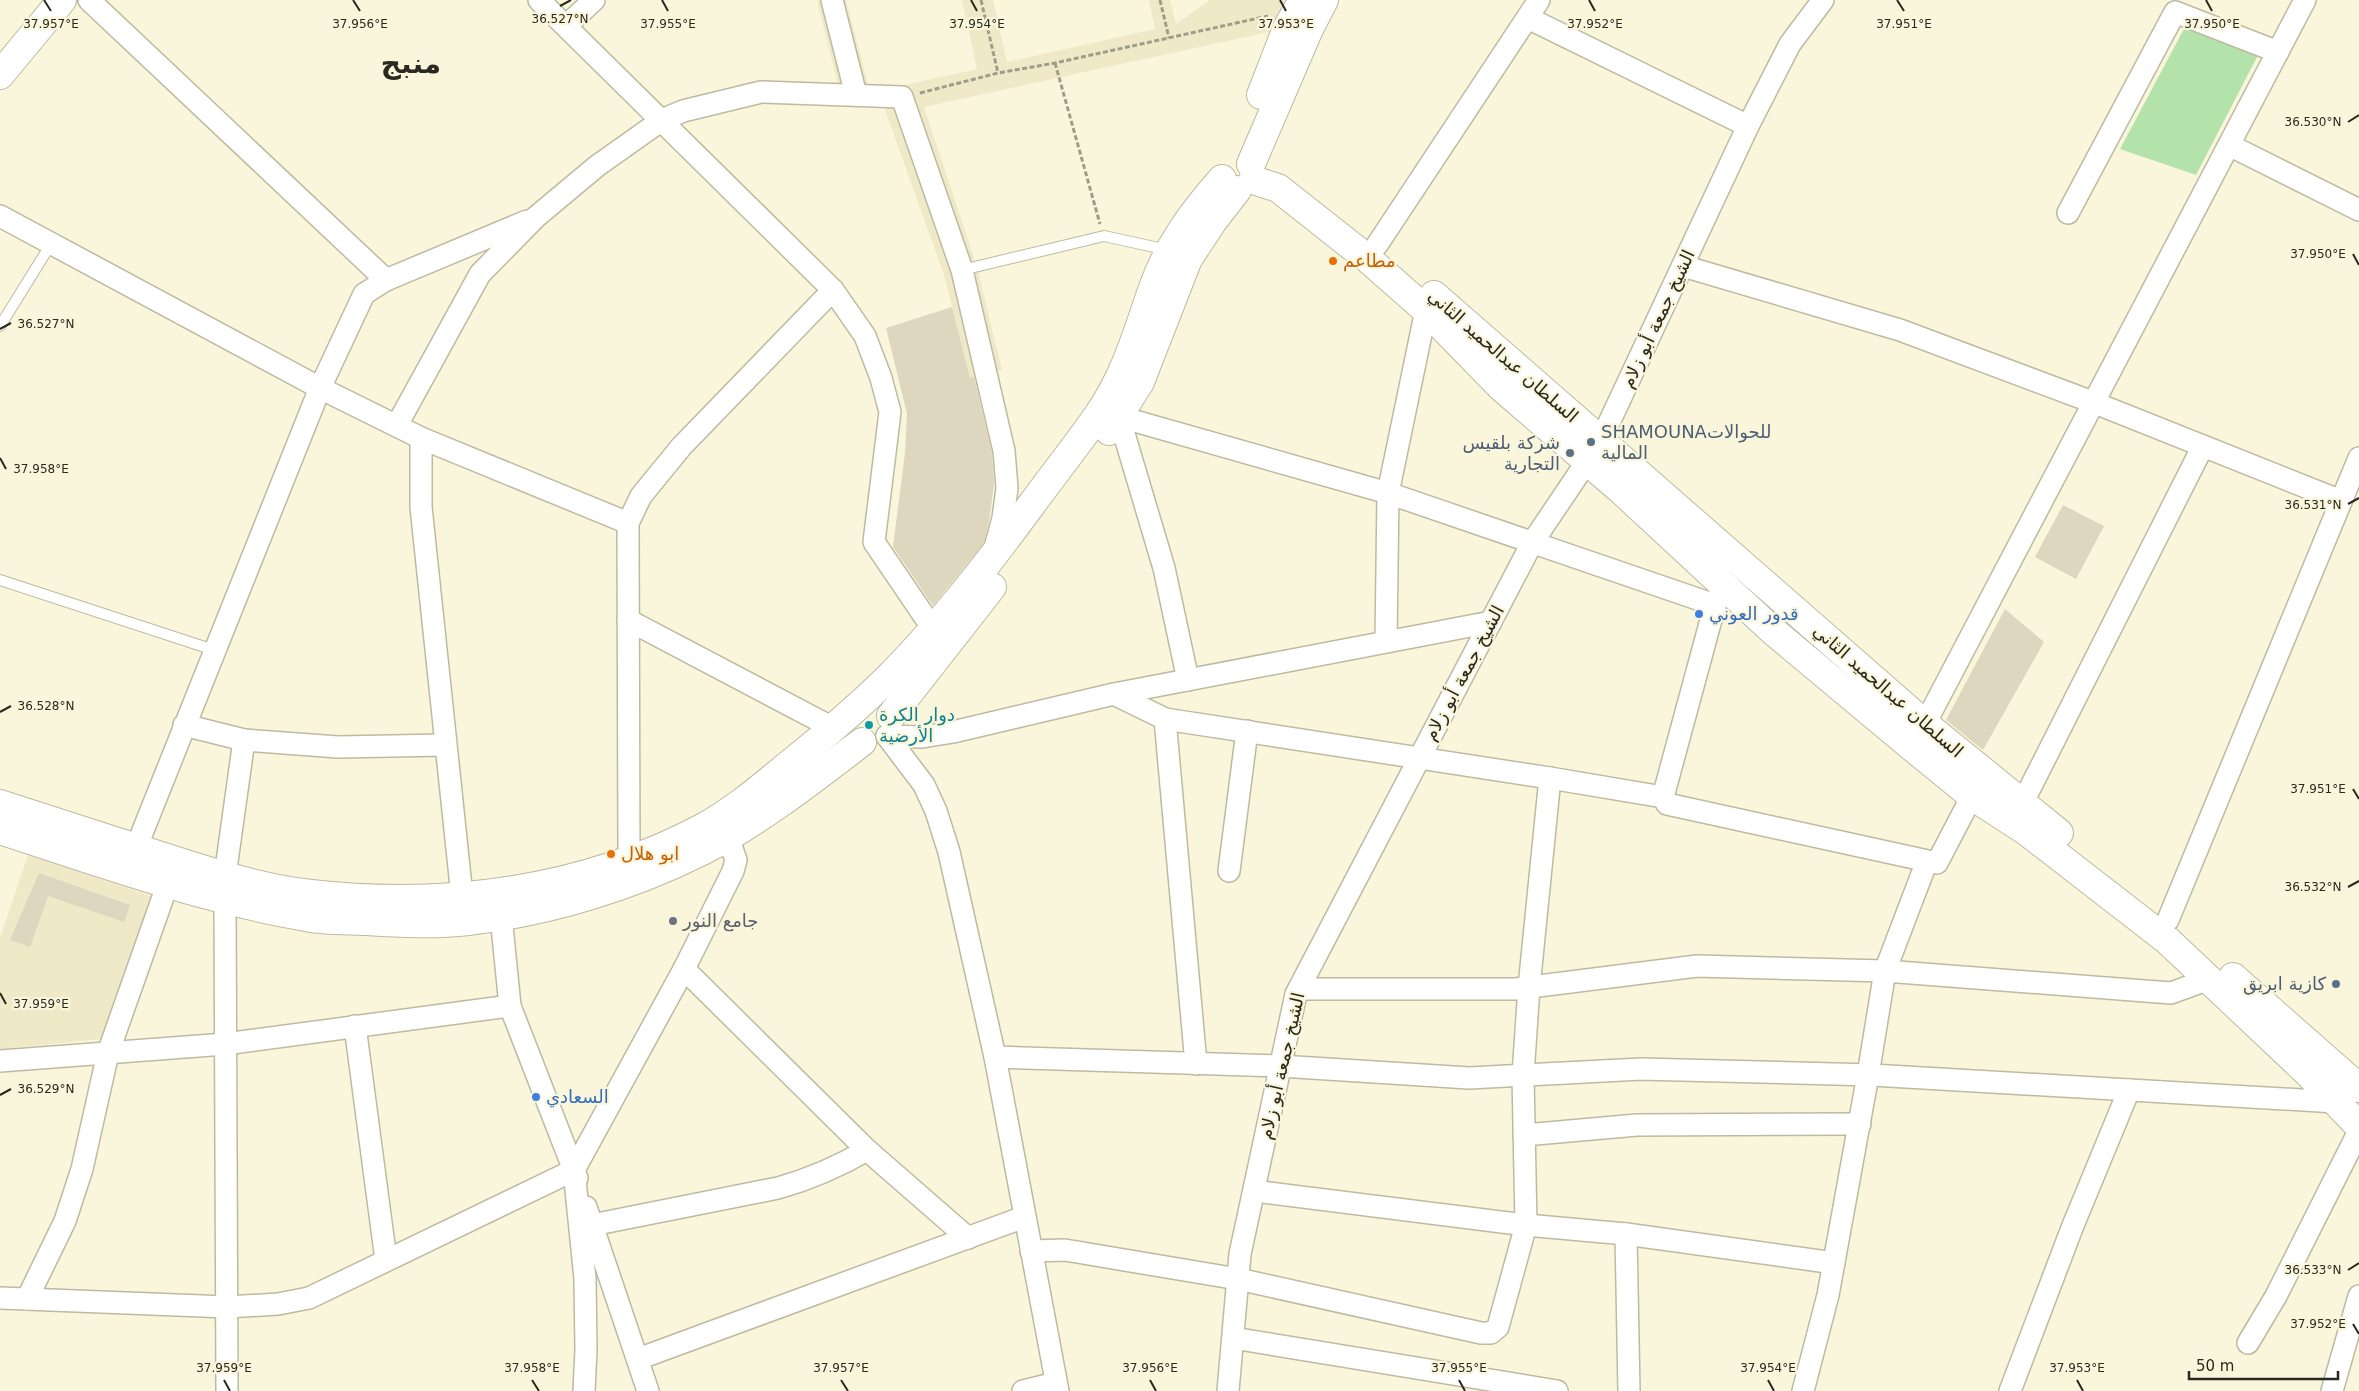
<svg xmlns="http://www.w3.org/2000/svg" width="2359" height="1391" viewBox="0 0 2359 1391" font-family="'DejaVu Sans',Cairo,sans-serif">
	<rect width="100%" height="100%" fill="#faf6dc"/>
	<g fill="#efe9c8">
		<path d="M817,0h29l22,84 32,2 77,-17 -15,-69h31l14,62 148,-33 -6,-29h21l6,24 34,-24h93l-16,28 -363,79 53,160 25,103 -32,8 -26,-103 -60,-168 -41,-2z"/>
		<path d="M28,855l127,42 -54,142 -101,10v-111z"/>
	</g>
	<path fill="#b3e2ab" d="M2185,27l73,28 -62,120 -76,-26z"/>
	<g fill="#dcd7be">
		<path d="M952,307l18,71 4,-1 18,76 2,31 -5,38 -5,21 -51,63 -40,-59 12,-94 2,-39 -21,-86z"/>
		<path d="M2063,505l41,21 -28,53 -41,-22z"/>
		<path d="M2005,609l39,33 -61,108 -37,-30z"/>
		<path d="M39,873l91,32 -6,17 -76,-26 -18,51 -20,-7z"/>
	</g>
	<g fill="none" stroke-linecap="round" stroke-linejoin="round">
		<g stroke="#bebaa1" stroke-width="12">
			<g id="service">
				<path d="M962,270l142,-34 64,14"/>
				<path d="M0,326l51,-82"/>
				<path d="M0,580l214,70"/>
			</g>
		</g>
		<g stroke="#bebaa1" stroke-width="24">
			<g id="minor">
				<path d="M89,0l297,280"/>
				<path d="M539,0l294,290 32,46 16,42 9,34 -16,130 59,87"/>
				<path d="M832,0l24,95"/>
				<path d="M1528,18l220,108"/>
				<path d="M566,26l28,-26"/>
				<path d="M2229,145l130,65"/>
				<path d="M2068,213l107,-201 103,40"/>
				<path d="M0,216l320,172 101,50 207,85"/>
				<path d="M1377,245l162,-245"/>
				<path d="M1683,266l217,64 195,73 246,98"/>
				<path d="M1103,412l285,81 327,112"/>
				<path d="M1119,417l45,151 24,112"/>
				<path d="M397,425l83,-151 56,-57 61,-51 65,-46 21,-9 78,-19 141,5 60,173 42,181 3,37 -4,30 -8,30"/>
				<path d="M421,438v69l41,389"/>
				<path d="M1721,592l-6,13 -52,192 4,7 270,59 35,-67"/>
				<path d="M628,620l205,108"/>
				<path d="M1386,642l2,-149 38,-183"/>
				<path d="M1114,694l51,25 385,59 113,19"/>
				<path d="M1165,719l31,345"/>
				<path d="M184,725l60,15 94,7 107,-2"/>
				<path d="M887,736l37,49 12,26 13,41 46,205 63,334"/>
				<path d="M887,736l35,1 31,-5 161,-38 377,-72"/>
				<path d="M1918,737l387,-737"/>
				<path d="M2022,804l181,-358"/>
				<path d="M136,848l184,-460 44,-94 22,-14 141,-59"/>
				<path d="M629,862l-1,-339 13,-27 40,-49 152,-157"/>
				<path d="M1229,871l18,-140"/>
				<path d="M225,876l19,-136"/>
				<path d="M225,900l2,491"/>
				<path d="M501,916l9,90 67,172"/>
				<path d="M2168,920l191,-462"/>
				<path d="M684,969l183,181 101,88"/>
				<path d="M1299,989h216l182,-23 188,5 286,22 38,-14"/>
				<path d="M355,1026l31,234"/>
				<path d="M995,1057l285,9 189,12 172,-9 231,6 464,27"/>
				<path d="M0,1061l225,-17 285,-38"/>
				<path d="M1524,1135l113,-10 223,-1"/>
				<path d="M1254,1191l272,34 100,9 3,157"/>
				<path d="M586,1207l62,184"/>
				<path d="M592,1225l186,-37c32,-9 60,-21 89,-38"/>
				<path d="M1626,1234l208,29"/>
				<path d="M1031,1251l34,-1 173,29 243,54h10l7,-6 28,-102 -3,-150 6,-88 21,-209"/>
				<path d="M0,1298l227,9 51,-3 31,-6 265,-128"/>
				<path d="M27,1299l38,-78 17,-52 26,-116 60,-170"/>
				<path d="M1233,1338l324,53"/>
				<path d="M2248,1343l28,-47 83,-165"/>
				<path d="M638,1359l386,-142"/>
				<path d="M584,1391l2,-41 -1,-71 -11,-109 110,-201 49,-98 3,-11 -8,-23"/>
				<path d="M1023,1391l33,-8"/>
				<path d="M1228,1391l12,-137 56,-260 236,-451 68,-101 148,-316 42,-82 33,-44"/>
				<path d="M1803,1391l25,-96 40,-220 17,-104 42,-110"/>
				<path d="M2010,1391l62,-163 57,-138"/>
				<path d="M2332,1391l27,-95"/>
			</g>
		</g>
		<g stroke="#bebaa1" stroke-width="30">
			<g id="primary">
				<path d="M0,75l62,-75"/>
				<path d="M1261,95l26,-67 16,-28"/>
				<path d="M1251,164l58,-135 15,-29"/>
				<path d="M1253,180l25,8 90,71 58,51 75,77 121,104 151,140 139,116 60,49 54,35 142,110 138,130 53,55"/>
				<path d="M1434,295l492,430 133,108"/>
				<path d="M1109,431l31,-49 48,-123 25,-38 24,-31"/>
				<path d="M891,716l101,-129"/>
				<path d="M0,804c53,17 105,34 158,51 50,16 100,33 153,39 133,15 272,-3 391,-66 35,-19 64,-45 95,-70 31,-25 61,-51 89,-78 54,-54 101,-115 146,-176 22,-30 45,-59 66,-89 28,-40 40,-85 56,-130 15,-41 39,-73 68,-106"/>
				<path d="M0,830c100,33 202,69 306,87 20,4 41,3 60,4 33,2 69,4 102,0 80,-9 162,-34 234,-70 57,-29 109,-70 160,-109"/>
				<path d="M2233,977l126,111"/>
			</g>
		</g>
		<g stroke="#9f9c89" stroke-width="3" stroke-dasharray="5 2.5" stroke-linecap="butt">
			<path d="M981,0l17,73"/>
			<path d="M1160,0l9,38"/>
			<path d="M1055,63l45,161"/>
			<path d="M920,93l78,-20 57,-10 213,-47"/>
		</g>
		<use href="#service" stroke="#fff" stroke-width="10"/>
		<use href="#minor" stroke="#fff" stroke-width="21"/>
		<use href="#primary" stroke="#fff" stroke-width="28"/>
	</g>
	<path fill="none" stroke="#2a291f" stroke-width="2" d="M44,0l7,11M353,0l7,11M662,0l6,11M971,0l6,11M1280,0l6,11M1589,0l6,11M1897,0l7,11M2206,0l6,11M560,6l11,-6M2348,122l11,-7M2353,254l6,11M0,329l11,-6M0,458l6,11M2348,504l11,-6M0,712l11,-6M2353,789l6,10M2348,887l11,-6M0,993l6,11M0,1095l11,-6M2348,1270l11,-7M2353,1324l6,10M224,1380l6,11M532,1380l7,11M841,1380l7,11M1150,1380l6,11M1459,1380l6,11M1768,1380l6,11M2077,1380l6,11"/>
	<g fill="#e8710a" stroke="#faf6dc" stroke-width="2">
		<circle cx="1333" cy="261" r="5"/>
		<circle cx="611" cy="854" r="5"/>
	</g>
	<g fill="#5c6f8a" stroke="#faf6dc" stroke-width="2">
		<circle cx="1591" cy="442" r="5"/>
		<circle cx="1570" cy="453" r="5"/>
		<circle cx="2336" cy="984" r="5"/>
	</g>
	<g fill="#3f7fe0" stroke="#faf6dc" stroke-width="2">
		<circle cx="1699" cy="614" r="5"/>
		<circle cx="536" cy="1097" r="5"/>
	</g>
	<circle fill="#0f9aa8" stroke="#faf6dc" stroke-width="2" cx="869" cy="725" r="5"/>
	<circle fill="#6b7280" stroke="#faf6dc" stroke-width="2" cx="673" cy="921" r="5"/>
	<g text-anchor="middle" stroke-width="4.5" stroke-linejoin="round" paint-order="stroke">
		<g font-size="18" fill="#c56008" stroke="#faf6dc" text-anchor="start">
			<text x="1343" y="267">مطاعم</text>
			<text x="621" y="860">ابو هلال</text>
		</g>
		<g font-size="18" fill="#2a291f" stroke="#faf6dc">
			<text transform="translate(1658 319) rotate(-65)" y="6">الشيخ جمعة أبو زلام</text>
			<text transform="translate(1503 356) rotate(41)" y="6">السلطان عبدالحميد الثاني</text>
			<text transform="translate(1464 673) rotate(-62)" y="6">الشيخ جمعة أبو زلام</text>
			<text transform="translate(1888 691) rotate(41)" y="6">السلطان عبدالحميد الثاني</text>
			<text transform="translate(1282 1066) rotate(-77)" y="6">الشيخ جمعة أبو زلام</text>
		</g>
		<g font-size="18" fill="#4e5e75" stroke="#faf6dc" text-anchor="end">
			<text x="1601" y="438" text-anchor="start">SHAMOUNAللحوالات<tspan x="1601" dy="21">المالية</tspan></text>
			<text x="1560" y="449">شركة بلقيس<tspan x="1560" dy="21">التجارية</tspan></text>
			<text x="2326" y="990">كازية ابريق</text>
		</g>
		<g font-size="18" fill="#366cbe" stroke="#faf6dc" text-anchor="start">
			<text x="1709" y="620">قدور العوني</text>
			<text x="546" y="1103">السعادي</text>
		</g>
		<g font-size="18" fill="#0d838f" stroke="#faf6dc" text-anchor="start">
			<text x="879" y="721">دوار الكرة<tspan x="879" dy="21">الأرضية</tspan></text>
		</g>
		<g font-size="18" fill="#5b616d" stroke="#faf6dc" text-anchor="start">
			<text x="683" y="927">جامع النور</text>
		</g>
		<g font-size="28" font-weight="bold" fill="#2a291f" stroke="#faf6dc">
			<text x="411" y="73">منبج</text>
		</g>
	</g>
	<g font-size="12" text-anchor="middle" fill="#2a291f" stroke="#faf6dc" stroke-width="4.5" stroke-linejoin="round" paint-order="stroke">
		<text x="560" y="23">36.527°N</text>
		<text x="1904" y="28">37.951°E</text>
		<text x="51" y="28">37.957°E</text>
		<text x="360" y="28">37.956°E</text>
		<text x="668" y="28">37.955°E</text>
		<text x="977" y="28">37.954°E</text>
		<text x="1286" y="28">37.953°E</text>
		<text x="1595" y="28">37.952°E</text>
		<text x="2212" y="28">37.950°E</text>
		<text x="2313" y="126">36.530°N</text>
		<text x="2318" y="258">37.950°E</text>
		<text x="46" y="328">36.527°N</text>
		<text x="41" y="473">37.958°E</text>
		<text x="2313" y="509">36.531°N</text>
		<text x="46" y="710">36.528°N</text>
		<text x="2318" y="793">37.951°E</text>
		<text x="2313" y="891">36.532°N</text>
		<text x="41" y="1008">37.959°E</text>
		<text x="46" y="1093">36.529°N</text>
		<text x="2313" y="1274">36.533°N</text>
		<text x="2318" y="1328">37.952°E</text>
		<text x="224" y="1372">37.959°E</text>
		<text x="532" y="1372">37.958°E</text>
		<text x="841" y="1372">37.957°E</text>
		<text x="1150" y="1372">37.956°E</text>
		<text x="1459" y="1372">37.955°E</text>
		<text x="1768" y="1372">37.954°E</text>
		<text x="2077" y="1372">37.953°E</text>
	</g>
	<path d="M2189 1371v8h149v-8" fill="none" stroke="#2a291f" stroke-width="2.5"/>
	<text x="2196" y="1371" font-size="15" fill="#2a291f" stroke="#faf6dc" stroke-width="4" paint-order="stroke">50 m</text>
</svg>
